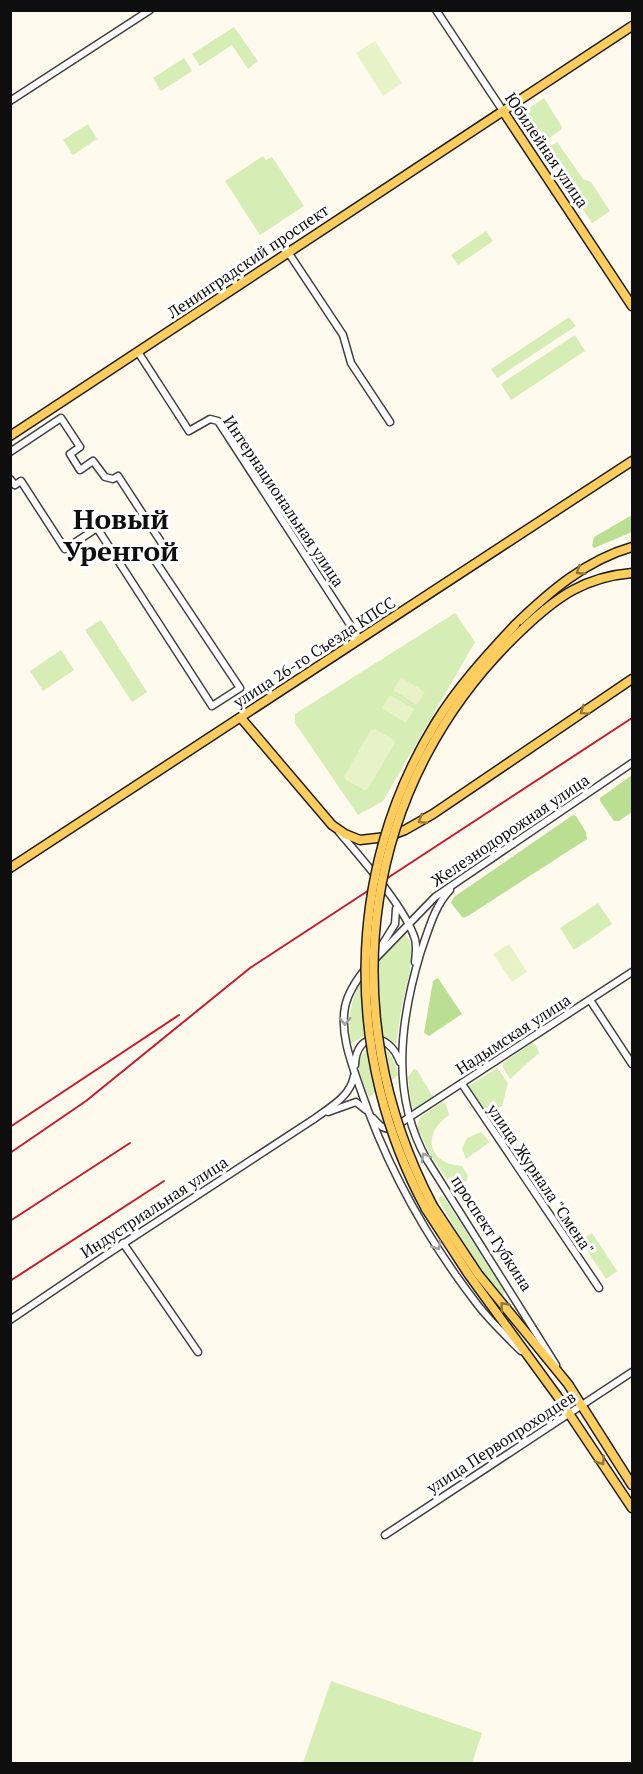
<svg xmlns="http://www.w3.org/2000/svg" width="643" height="1774" viewBox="0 0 643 1774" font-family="'PT Serif',serif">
	<rect width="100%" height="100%" fill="#fffaee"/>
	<g fill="#d6edb5">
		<path d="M234,27l24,34 -10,8 -16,-24 -32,21 -8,-12z"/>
		<path d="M184,58l8,13 -31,20 -8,-13z"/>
		<path d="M544,98l18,29 -1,3 -21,14 -4,-1 -15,-24 6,-5 -2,-3z"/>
		<path d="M88,124l9,15 -24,16 -10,-15z"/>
		<path d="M557,142l26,37 8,3 19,29 -18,12 -47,-70 1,-4z"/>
		<path d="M263,156l3,4 6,-3 32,49 -44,29 -35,-54z"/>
		<path d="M486,231l7,10 -35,24 -7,-10z"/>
		<path d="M569,317l7,9 -79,52 -6,-9z"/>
		<path d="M575,335l10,16 -74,49 -10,-16z"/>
		<path d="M455,613l20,29 -92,159 -25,14 -63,-92v-9z"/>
		<path d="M101,620l46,72 -15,10 -47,-72z"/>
		<path d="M61,650l13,20 -31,21 -13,-20z"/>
		<path d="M598,903l14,21 -38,26 -14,-22z"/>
		<path d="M404,934c17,9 0,60 -3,76 -2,11 -3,23 -5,34 -17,-12 -27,-14 -45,0 -8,-54 18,-75 53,-110z"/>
		<path d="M532,1043l3,1 4,9 -29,26 -7,-12v-4z"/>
		<path d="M380,1046c11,5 16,18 18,29l-29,22 -10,-25v-13l7,-9z"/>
		<path d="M497,1068l11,15 -6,23 -4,2h-17l-12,-19v-3z"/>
		<path d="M414,1069l3,1 16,27 -19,12 -3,-5 -3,-27z"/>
		<path d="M442,1102l4,2 3,11c-28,19 -21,49 13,51l6,10 -1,5 -15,6 -22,-33 -13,-27 3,-9z"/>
		<path d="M481,1132l9,10 -24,17 -4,-11 5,-10z"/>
		<path d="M443,1196l61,94v5h-3c-25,-28 -45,-64 -63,-97z"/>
		<path d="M592,1233l25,38 -11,8 -26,-39z"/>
		<path d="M331,1681l151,52 -10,30h-169z"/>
	</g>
	<g fill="#badf93">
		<path d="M632,515v17l-38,16 -2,-2 2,-9z"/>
		<path d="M632,775v37l-13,9h-5l-14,-20v-3z"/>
		<path d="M573,815l3,1 10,16 1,7 -119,77 -5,2 -12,-15 3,-6z"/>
		<path d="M438,978l24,36 -33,22 -5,-3 9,-52z"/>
	</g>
	<g fill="#e7f3c7">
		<path d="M375,41l27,42 -19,13 -27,-43z"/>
		<path d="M401,677l24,15 -8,13 -24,-15z"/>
		<path d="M390,695l24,14 -8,14 -24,-15z"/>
		<path d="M375,729l19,11 1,3 -27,46 -4,1 -19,-11 -1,-3 27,-46z"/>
		<path d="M509,944l18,28 -15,10 -19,-28z"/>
	</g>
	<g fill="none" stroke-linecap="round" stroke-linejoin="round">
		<g stroke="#414141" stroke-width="9">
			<g id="minor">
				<path d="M436,10l67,101"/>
				<path d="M10,101l140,-91"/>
				<path d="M288,252l55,83 8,28 39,59"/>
				<path d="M138,352l51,79 21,-12 8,2 142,219"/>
				<path d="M10,452l51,-34 19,29 -10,7 10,16 13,-9 12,16 8,2 5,-3 47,72 -13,8 88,132 -28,18 -115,-178 -32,21 -44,-68 -6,4 -5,-6"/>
				<path d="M339,832c22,26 66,75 76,107 2,8 1,15 0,23"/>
				<path d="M450,890c-16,17 -21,39 -29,61 -21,69 -31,144 6,209l129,205"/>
				<path d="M377,953l18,-29 1,-15"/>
				<path d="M374,960l61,-63 197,-134"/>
				<path d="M367,967c-10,12 -19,25 -22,40 -5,27 6,55 15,81 26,77 67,151 117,216 13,17 29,32 44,47"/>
				<path d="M590,1000l42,64"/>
				<path d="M355,1065c1,-34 34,-34 45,-3"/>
				<path d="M462,1084l137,204"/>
				<path d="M328,1112l28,-10 10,8"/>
				<path d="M373,1118c7,8 12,14 23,8l236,-154"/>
				<path d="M123,1243l75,109"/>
				<path d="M10,1320l96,-65 208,-136c16,-12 36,-22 40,-43"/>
				<path d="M385,1535l247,-163"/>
			</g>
		</g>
		<g stroke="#1f1f1f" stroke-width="11">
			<g id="major">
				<path d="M503,111l129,195"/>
				<path d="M10,436l622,-410"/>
				<path d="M515,625c34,-33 71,-65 117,-78"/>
				<path d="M524,628c34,-32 61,-51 108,-55"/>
				<path d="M241,718l91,107 13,9 15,6 26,-3 19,-7 28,-16 199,-135"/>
				<path d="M10,868l622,-407"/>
				<path d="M433,1206l45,68 90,110 64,101"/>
				<path d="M426,1209l43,66 89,122 74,111"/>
			</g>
		</g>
		<use href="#minor" stroke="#fff" stroke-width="6"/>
		<use href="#major" stroke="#ffcc5e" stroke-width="8"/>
		<g stroke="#c81b30" stroke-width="2">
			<path d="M10,1127l169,-112"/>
			<path d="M10,1153l76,-52 164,-133 382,-250"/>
			<path d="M10,1221l120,-78"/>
			<path d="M10,1281l154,-100"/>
		</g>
		<g stroke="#1f1f1f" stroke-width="11" stroke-linecap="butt">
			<g id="major-bridge">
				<path d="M433,1206c-103,-196 -72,-426 91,-578"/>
				<path d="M426,1209c-82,-151 -82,-337 9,-485 22,-36 51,-68 80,-99"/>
			</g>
		</g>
		<use href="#major-bridge" stroke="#ffcc5e" stroke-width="8"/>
	</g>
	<defs><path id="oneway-chevron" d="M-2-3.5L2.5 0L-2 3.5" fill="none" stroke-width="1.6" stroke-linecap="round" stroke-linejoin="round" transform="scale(1.5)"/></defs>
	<g stroke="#93763a">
		<use href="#oneway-chevron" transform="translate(580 571) rotate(147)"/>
		<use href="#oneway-chevron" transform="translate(584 711) rotate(146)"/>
		<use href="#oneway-chevron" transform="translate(422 820) rotate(149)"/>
		<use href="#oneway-chevron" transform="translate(504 1306) rotate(-131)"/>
		<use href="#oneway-chevron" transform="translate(601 1461) rotate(56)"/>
	</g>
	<g stroke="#9f9f9f">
		<use href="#oneway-chevron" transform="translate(345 1021) rotate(91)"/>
		<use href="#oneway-chevron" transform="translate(425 1157) rotate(-119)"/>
		<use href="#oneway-chevron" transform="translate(437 1246) rotate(57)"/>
	</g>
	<g text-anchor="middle" stroke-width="6" stroke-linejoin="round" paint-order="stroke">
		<g font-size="16" fill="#0e0e0e" stroke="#fff">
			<text transform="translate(547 150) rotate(56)" y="6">Юбилейная улица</text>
			<text transform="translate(248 261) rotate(-34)" y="6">Ленинградский проспект</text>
			<text transform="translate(284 501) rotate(56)" y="6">Интернациональная улица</text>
			<text transform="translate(314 652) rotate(-33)" y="6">улица 26-го Съезда КПСС</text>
			<text transform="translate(510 830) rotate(-34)" y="6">Железнодорожная улица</text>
			<text transform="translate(513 1034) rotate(-33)" y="6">Надымская улица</text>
			<text transform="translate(541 1179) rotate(56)" y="6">улица Журнала "Смена"</text>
			<text transform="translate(154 1207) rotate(-33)" y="6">Индустриальная улица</text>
			<text transform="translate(492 1233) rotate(57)" y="6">проспект Губкина</text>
			<text transform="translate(501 1442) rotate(-33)" y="6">улица Первопроходцев</text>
		</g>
		<g font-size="28" font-weight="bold" fill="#0e0e0e" stroke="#fff">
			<text x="121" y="529">Новый<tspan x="121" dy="32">Уренгой</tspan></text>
		</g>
	</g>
	<rect width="643" height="1774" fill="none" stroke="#0e0e0e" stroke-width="24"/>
</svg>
